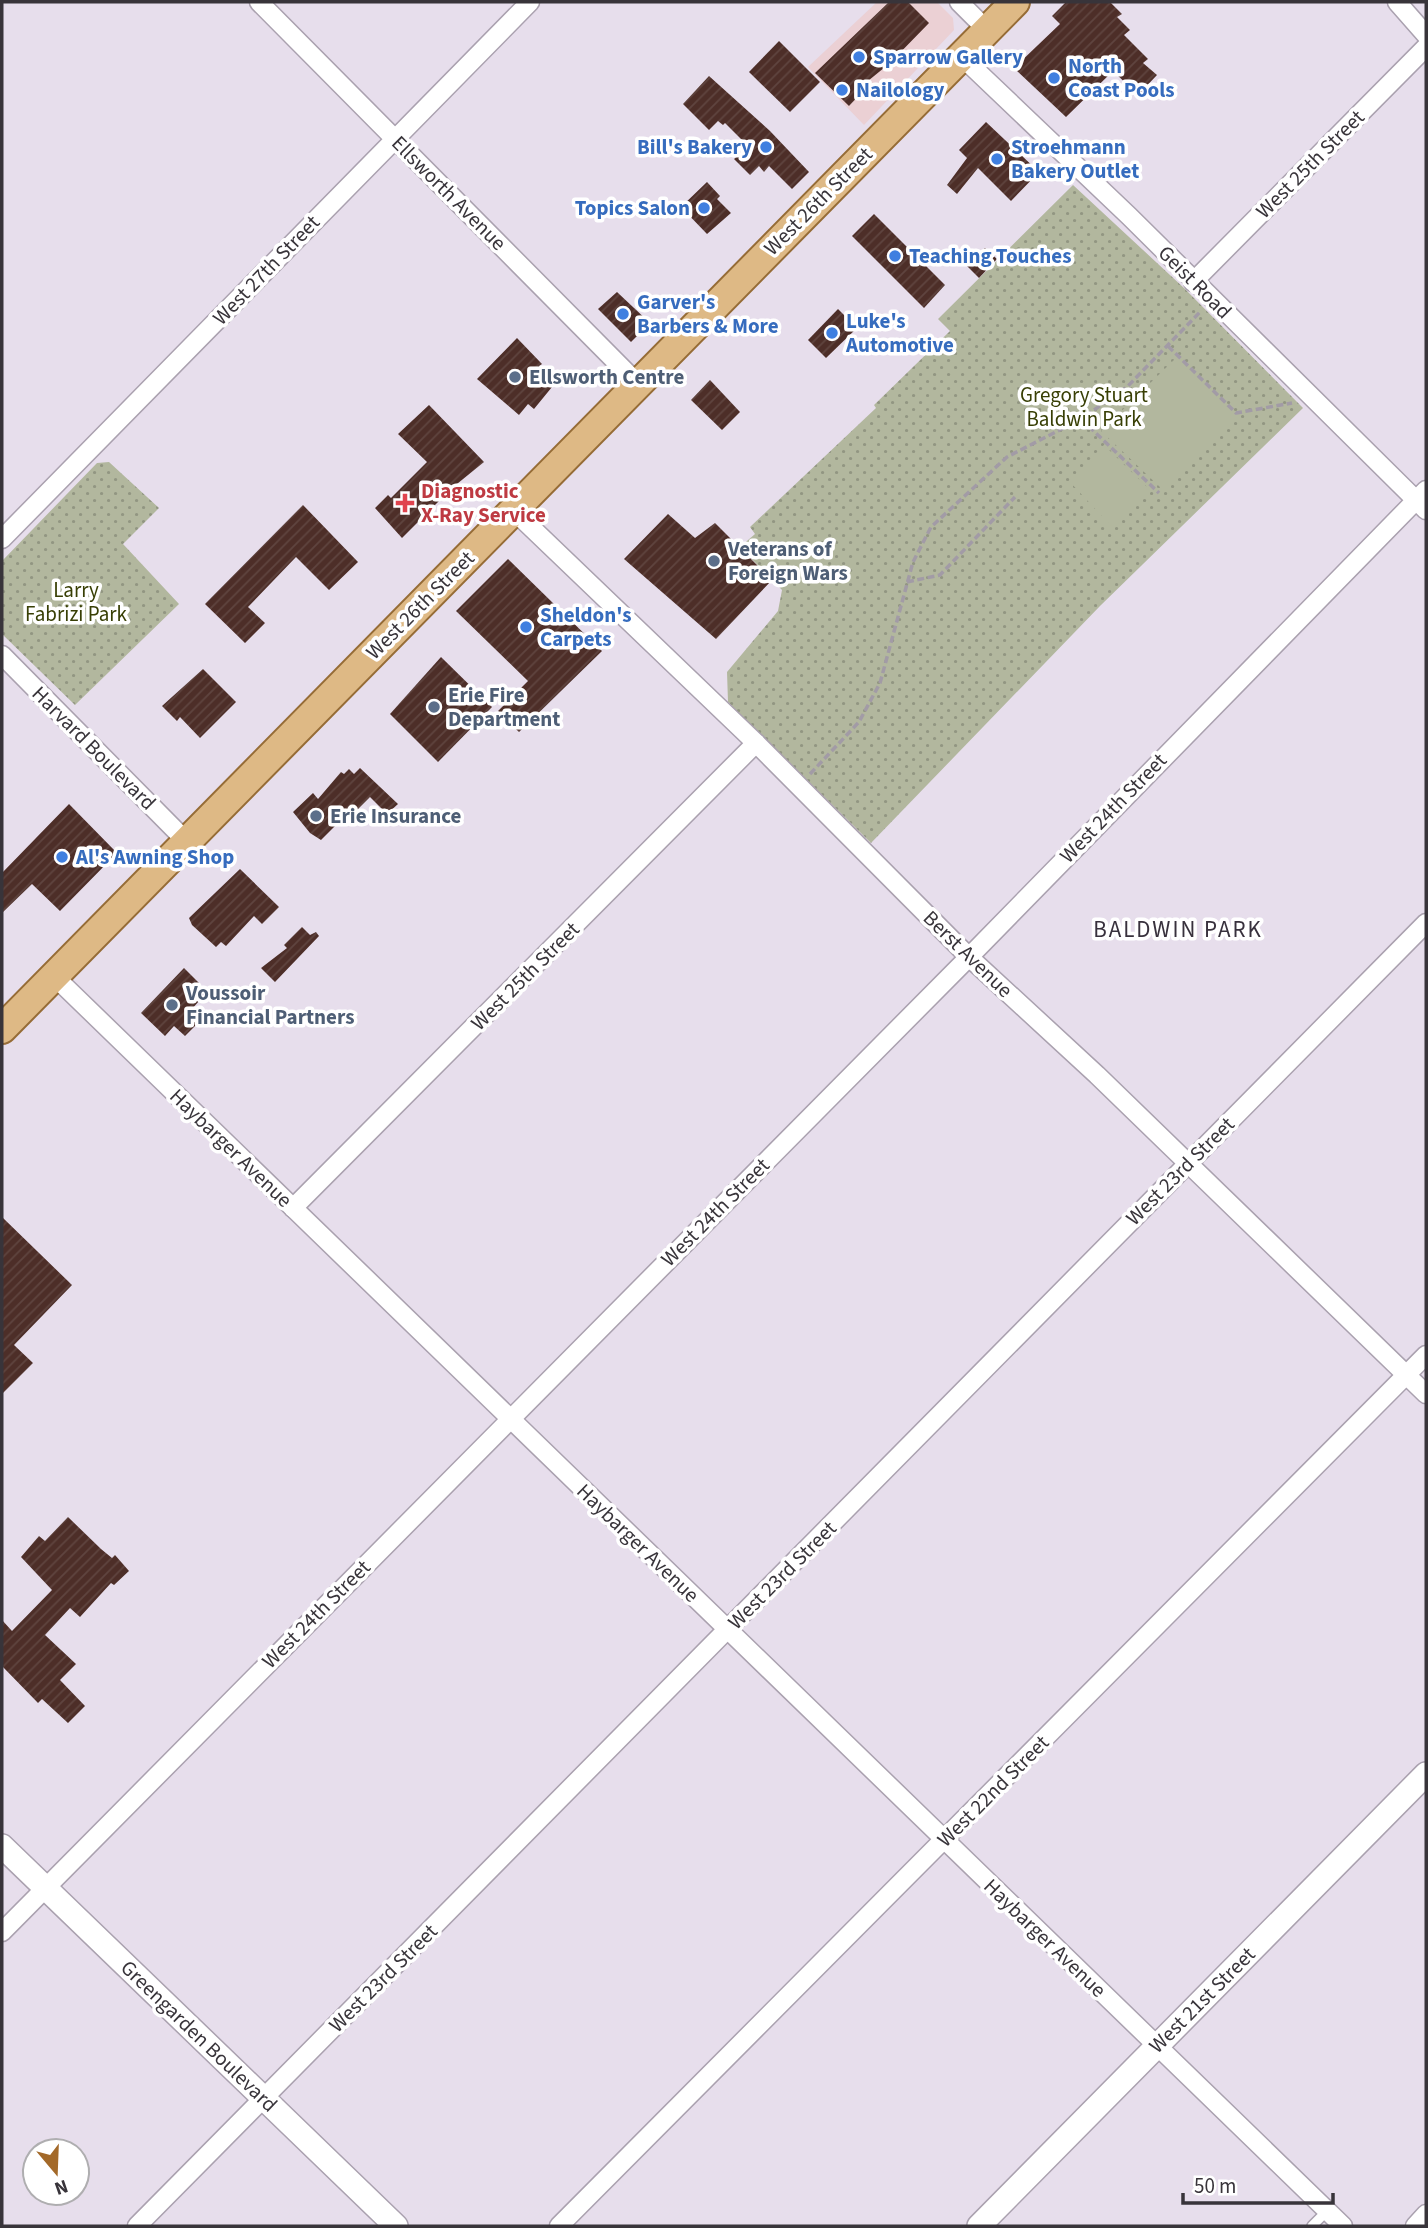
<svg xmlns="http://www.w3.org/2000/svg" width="1428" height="2228" viewBox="0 0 1428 2228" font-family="'Source Sans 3',sans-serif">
	<defs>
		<pattern id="grass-dots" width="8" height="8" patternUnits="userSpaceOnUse" patternTransform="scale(1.75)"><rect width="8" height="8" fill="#b2b79e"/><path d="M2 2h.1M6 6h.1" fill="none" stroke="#929682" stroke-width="1.8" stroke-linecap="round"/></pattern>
		<pattern id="building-hatch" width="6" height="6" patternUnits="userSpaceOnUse" patternTransform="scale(1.75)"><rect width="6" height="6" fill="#4d2e28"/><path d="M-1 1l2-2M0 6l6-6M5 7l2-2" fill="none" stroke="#5f443f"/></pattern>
	</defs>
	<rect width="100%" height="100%" fill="#e7deec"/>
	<path fill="#ebd0d4" d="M877,2h60l16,16 1,12 -90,95 -56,-58z"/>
	<g fill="url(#grass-dots)">
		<path d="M1073,185l111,103 119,120 -203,198 -229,237 -143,-141 -1,-30 51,-61 4,-21 -42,-43 15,-13 -5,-7 126,-119 -2,-3 76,-74 -12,-12z"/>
		<path d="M109,462l50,46 -36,36 56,60 -104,101 -73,-71v-73l95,-98z"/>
	</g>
	<g fill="#b2b79e">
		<path d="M1177,357l60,59 -74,74 -62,-59z"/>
		<path d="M1104,445l44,43 -37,38 -42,-45z"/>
	</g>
	<g fill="url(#building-hatch)">
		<path d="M889,2h19l21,21 -39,40 -27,22 3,3 -17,18 -34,-33z"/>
		<path d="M1066,2h44l12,12 -5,3 13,13 -6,5 24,24 -5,4 14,12 -19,20 -25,-24 -47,46 -52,-49 46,-44 -8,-8z"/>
		<path d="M779,41l41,41 -30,30 -41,-40z"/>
		<path d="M709,76l61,55 39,41 -17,17 -23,-23 -5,6 -5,-6 -9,9 -16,-16 14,-13 -23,-23 -2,2 -5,-4 -9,9 -26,-26z"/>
		<path d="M986,122l53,50 -28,29 -33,-33 -21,26 -10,-9 20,-27 -8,-8z"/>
		<path d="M707,182l13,14 -3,3 14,14 -24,21 -26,-27z"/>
		<path d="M874,214l71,71 -21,23 -72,-72z"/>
		<path d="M985,248l12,11 -18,19 -12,-12z"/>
		<path d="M617,292l33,31 -19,19 -33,-33z"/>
		<path d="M838,309l19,19 -31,30 -18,-18z"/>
		<path d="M517,338l25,26 -3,2 6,5 -3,3 10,13 -18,22 -6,-5 -9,11 -42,-36z"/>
		<path d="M710,380l30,32 -18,18 -31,-30z"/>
		<path d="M429,405l55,57 -32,26 -50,50 -27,-30 13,-13 3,3 36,-36 -29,-28z"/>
		<path d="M303,505l55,57 -29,28 -33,-33 -48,50 17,16 -20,20 -40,-39z"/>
		<path d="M668,514l27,24 20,-15 57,57 -56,59 -92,-80z"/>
		<path d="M508,559l94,92 -83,81 -21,-21 30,-30 -72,-70z"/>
		<path d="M441,657l51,50 -54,55 -48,-48z"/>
		<path d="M203,669l33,33 -36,36 -20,-21 -3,4 -15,-15z"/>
		<path d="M360,768l38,36 -11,10 -17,-17 -14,14 -3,-3 -32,32 -11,-7 -17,-21 20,-19 5,6 23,-27 3,2 5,-5 5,5z"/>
		<path d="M69,804l48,49 -57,58 -28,-27 -30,29v-40z"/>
		<path d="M240,869l39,38 -17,17 -8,-8 -28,30 -5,-4 -5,5 -24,-22 -3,-7z"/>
		<path d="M302,927l8,8 6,-3 3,4 -44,46 -14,-14 26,-20 -3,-3z"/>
		<path d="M184,968l17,17 -9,9 7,7 -7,8 10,10 -17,17 -11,-10 -9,10 -24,-23z"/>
		<path d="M2,1217l70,68 -58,60 19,18 -31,31z"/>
		<path d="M68,1517l33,32 11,9 3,-3 14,16 -15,14 -3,-2 -31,34 -10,-9 -25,27 31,29 -16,16 25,26 -17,17 -26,-24 -4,4 -36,-37v-46l10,11 40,-41 -31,-33 18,-21 6,5z"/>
	</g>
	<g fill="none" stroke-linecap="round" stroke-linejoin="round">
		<g stroke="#aaa1af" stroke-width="12">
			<path id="service" d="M1312,2226l15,-15"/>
		</g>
		<g stroke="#aaa1af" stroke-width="21">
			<g id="minor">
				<path d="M259,2l379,382"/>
				<path d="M959,2l28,28"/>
				<path d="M1397,2l29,33"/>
				<path d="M961,56l168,160 297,294"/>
				<path d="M1193,282l233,-235"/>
				<path d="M513,510l243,233 213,214 128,118 329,319"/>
				<path d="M2,539l528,-537"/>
				<path d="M2,655l185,187"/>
				<path d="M54,976l1289,1250"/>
				<path d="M293,1208l463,-465"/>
				<path d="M2,1932l967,-975 457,-467"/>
				<path d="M137,2226l1289,-1303"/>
				<path d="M559,2226l867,-871"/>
				<path d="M1415,2226l11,-12"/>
			</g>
		</g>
		<g stroke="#aaa1af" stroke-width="26">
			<g id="tertiary">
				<path d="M2,1846l394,380"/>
				<path d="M979,2226l447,-452"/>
			</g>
		</g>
		<g stroke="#966c36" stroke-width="32">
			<path id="primary" d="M2,1029l1013,-1027"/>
		</g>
		<g stroke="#a29ba6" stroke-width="3.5" stroke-dasharray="7 3.5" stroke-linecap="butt">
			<path d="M1168,346l68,67 56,-10"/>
			<path d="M1081,419l78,74"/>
			<path d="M907,582l33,-7 75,-78"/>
			<path d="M810,774l49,-52 21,-39 33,-121 18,-35 76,-70 74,-38 46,-32 74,-76"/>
		</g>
		<use href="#service" stroke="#fff" stroke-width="9"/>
		<use href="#minor" stroke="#fff" stroke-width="18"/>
		<use href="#tertiary" stroke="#fff" stroke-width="23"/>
		<use href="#primary" stroke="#deb985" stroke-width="28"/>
	</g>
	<g fill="#3f7fe0" stroke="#fff" stroke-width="2.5">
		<circle cx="859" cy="57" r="7"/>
		<circle cx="1054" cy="78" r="7"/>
		<circle cx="842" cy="90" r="7"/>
		<circle cx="766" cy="147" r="7"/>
		<circle cx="997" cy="159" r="7"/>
		<circle cx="704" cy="208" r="7"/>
		<circle cx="895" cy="256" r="7"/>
		<circle cx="623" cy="314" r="7"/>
		<circle cx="832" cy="333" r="7"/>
		<circle cx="526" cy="627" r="7"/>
		<circle cx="62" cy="857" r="7"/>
	</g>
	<g fill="#5c6f8a" stroke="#fff" stroke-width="2.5">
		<circle cx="515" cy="377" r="7"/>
		<circle cx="714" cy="561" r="7"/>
		<circle cx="434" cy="707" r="7"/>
		<circle cx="316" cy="816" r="7"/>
		<circle cx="172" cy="1005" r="7"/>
	</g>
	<path fill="#e0444e" stroke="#fff" stroke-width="2.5" d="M401.5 492.5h7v7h7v7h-7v7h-7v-7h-7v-7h7z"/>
	<g text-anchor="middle" stroke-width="7" stroke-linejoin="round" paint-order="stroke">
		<g font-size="21" font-weight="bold" fill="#366cbe" stroke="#fff" text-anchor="start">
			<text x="873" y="64">Sparrow Gallery</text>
			<text x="1068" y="73">North<tspan x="1068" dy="24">Coast Pools</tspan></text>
			<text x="856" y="97">Nailology</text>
			<text x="752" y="154" text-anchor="end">Bill's Bakery</text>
			<text x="1011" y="154">Stroehmann<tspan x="1011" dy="24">Bakery Outlet</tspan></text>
			<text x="690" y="215" text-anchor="end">Topics Salon</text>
			<text x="909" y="263">Teaching Touches</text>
			<text x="637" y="309">Garver's<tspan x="637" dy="24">Barbers &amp; More</tspan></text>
			<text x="846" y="328">Luke's<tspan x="846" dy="24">Automotive</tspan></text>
			<text x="540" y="622">Sheldon's<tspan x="540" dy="24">Carpets</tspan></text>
			<text x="76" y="864">Al's Awning Shop</text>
		</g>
		<g font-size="21" fill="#38343a" stroke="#fff">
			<text transform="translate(1310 164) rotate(-45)" y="7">West 25th Street</text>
			<text transform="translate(449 193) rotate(45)" y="7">Ellsworth Avenue</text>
			<text transform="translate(818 201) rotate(-45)" y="7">West 26th Street</text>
			<text transform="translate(266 270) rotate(-46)" y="7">West 27th Street</text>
			<text transform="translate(1195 282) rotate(45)" y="7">Geist Road</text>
			<text transform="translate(420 605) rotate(-45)" y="7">West 26th Street</text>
			<text transform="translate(94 748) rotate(45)" y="7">Harvard Boulevard</text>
			<text transform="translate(1113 808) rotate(-46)" y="7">West 24th Street</text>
			<text transform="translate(968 954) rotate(44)" y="7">Berst Avenue</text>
			<text transform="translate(525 976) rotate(-45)" y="7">West 25th Street</text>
			<text transform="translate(231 1148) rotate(44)" y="7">Haybarger Avenue</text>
			<text transform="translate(1180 1171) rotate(-45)" y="7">West 23rd Street</text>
			<text transform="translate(715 1212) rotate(-45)" y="7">West 24th Street</text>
			<text transform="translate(638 1543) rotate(44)" y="7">Haybarger Avenue</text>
			<text transform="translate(782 1575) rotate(-45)" y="7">West 23rd Street</text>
			<text transform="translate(316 1614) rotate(-45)" y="7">West 24th Street</text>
			<text transform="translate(993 1791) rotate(-45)" y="7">West 22nd Street</text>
			<text transform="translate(1045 1938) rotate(44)" y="7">Haybarger Avenue</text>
			<text transform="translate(383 1978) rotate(-45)" y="7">West 23rd Street</text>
			<text transform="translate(1202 2000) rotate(-45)" y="7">West 21st Street</text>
			<text transform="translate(199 2036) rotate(44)" y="7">Greengarden Boulevard</text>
		</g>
		<g font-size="21" font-weight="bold" fill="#4e5e75" stroke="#fff" text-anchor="start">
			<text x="529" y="384">Ellsworth Centre</text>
			<text x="728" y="556">Veterans of<tspan x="728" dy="24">Foreign Wars</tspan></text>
			<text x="448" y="702">Erie Fire<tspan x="448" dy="24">Department</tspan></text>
			<text x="330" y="823">Erie Insurance</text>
			<text x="186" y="1000">Voussoir<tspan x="186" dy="24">Financial Partners</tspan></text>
		</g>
		<g font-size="21" fill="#383f05" stroke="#fff">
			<text x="1084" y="402">Gregory Stuart<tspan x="1084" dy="24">Baldwin Park</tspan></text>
			<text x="76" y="597">Larry<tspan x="76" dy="24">Fabrizi Park</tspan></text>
		</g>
		<g font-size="21" font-weight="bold" fill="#be3a42" stroke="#fff" text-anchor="start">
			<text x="421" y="498">Diagnostic<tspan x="421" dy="24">X-Ray Service</tspan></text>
		</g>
		<g font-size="23" letter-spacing="2" fill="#38313d" stroke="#fff">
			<text x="1178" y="937">BALDWIN PARK</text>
		</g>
	</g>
	<rect width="1428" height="2228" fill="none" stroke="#38343a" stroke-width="7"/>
	<g transform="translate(56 2172) rotate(161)"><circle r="33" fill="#ffffff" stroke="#afaeb0" stroke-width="2"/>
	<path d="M0-5L12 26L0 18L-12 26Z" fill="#a36929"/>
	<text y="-10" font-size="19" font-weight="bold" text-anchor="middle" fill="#38343a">N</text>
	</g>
	<path d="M1183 2193v10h150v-10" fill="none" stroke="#38343a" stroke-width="3.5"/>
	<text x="1194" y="2193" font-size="21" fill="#38343a" stroke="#ffffff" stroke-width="5" paint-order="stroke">50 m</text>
</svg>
